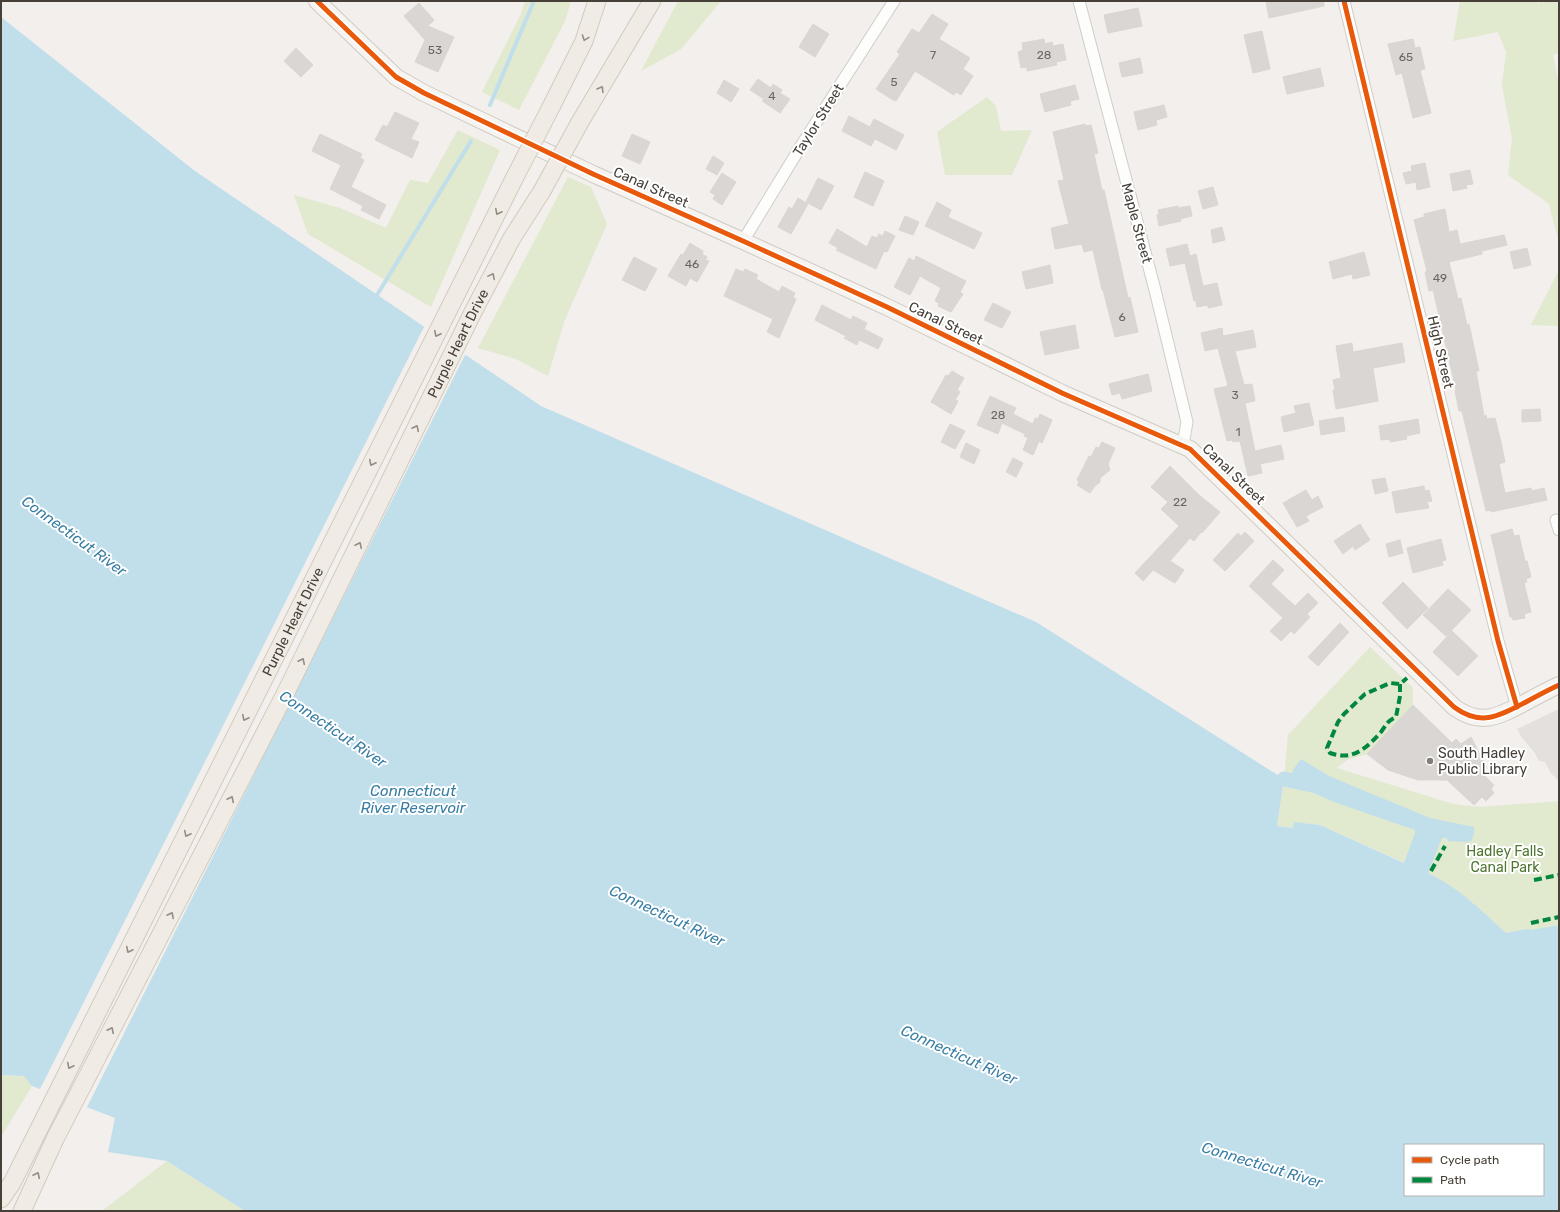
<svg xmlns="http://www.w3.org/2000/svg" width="1560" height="1212" viewBox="0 0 1560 1212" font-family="Rubik,sans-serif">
	<rect width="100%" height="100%" fill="#f2efec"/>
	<g fill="#e1e9cf">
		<path d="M525,1h46l-6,20 -46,89 -37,-18 39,-78z"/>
		<path d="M678,1h43l-40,48 -40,22z"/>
		<path d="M1460,1h76l3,3 1,-3h19v52l-6,2 6,29v160l-10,-40 -41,-29 4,-36 -10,-54 4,-33 -8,-20 -45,9z"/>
		<path d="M987,97l9,9 5,25 31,-1 -20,45h-67l-8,-43z"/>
		<path d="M458,130l42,20 -69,157 -123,-73 -14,-39 46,13 46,20 24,-48 18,3z"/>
		<path d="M568,177l23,10 16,37 -43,98 -16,54 -32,-17 -38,-11z"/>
		<path d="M1559,270v56l-28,-1z"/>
		<path d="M1370,647l43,41v17l-46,49 -20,6 -10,8 116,36 26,3 80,-6v124l-28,6 -5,-2 -20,4 -33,-30 -43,-29 -110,-49 -26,-3 -1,6 -16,-2 7,-47 4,-44z"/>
		<path d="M1,1075l23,1 8,10 -31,51z"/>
		<path d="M167,1161l78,50h-143z"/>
	</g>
	<path fill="#e3e0dd" d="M1559,709v73l-9,-10 -5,-10 -6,-1 -4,-8 -13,-15 -5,-9z"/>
	<path fill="#c1deeb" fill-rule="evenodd" d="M1,17l194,154 346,235 495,216 248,157 -7,47 16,2 1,-6 26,3 84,38 11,-30v-3l-81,-28 -43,-19 2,-13 8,-11 28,17 101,42 44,9v6l-2,7 -4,2 -20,-1 -1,-3h-5l-14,35c30,14 54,38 78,60l20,-4 5,1 28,-5v286h-1314l-78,-50 -59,-9 7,-34 -83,-32 -8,-10 -23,-1zM1405,1145h138v50h-138z"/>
	<path fill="#f2efec" d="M425,325l41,28 -380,756 -47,-18z"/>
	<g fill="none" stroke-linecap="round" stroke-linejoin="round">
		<g stroke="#c1deeb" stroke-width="4">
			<path d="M490,105l44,-104"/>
			<path d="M374,300l97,-159"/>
		</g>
		<path stroke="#c1deeb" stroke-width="15" d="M1284,779l28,6"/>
	</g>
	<g fill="#d9d6d3" stroke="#dad6d2">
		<path d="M1266,1h58v5l-55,12z"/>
		<path d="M419,3l15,17 -6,6 26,11 -16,35 -23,-10 10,-22 -21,-24z"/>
		<path d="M1138,8l4,18 -34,7 -4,-18z"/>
		<path d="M932,14l16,10 -9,15 31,19 -7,11 10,7 -12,19 -5,-3 -2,3 -39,-24 -19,30 -3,-1 -17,-11 24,-35 -3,-2 15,-23 7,4z"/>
		<path d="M813,24l16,10 -14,23 -16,-10z"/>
		<path d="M1262,31l8,38 -17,4 -9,-38z"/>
		<path d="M1044,39l1,5 7,-2 1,4 10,-2 3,16 -10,2 1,3 -30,6v-4l-6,1 -3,-16 5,-2 -1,-7z"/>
		<path d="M1413,39l2,9 5,-1 5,22 -5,1 11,43 -18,5 -11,-45 -6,2 -8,-31z"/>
		<path d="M296,48l17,17 -12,12 -17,-16z"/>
		<path d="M1140,58l3,15 -21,4 -3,-14z"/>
		<path d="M1320,68l4,18 -37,8 -4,-17z"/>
		<path d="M758,79l13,9 2,-4 9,6 -2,3 10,6 -10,14 -18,-12 2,-2 -14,-9z"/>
		<path d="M724,80l15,9 -8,13 -14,-9z"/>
		<path d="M1075,85l4,14 -9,2 1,4 -26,7 -5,-18z"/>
		<path d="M1164,105l3,12 -11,3 1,5 -19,5 -4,-18z"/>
		<path d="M395,112l24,11 -8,16 8,3 -7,16 -37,-18 8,-15 4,2z"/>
		<path d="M849,116l21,11 4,-8 30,16 -8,15 -21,-11 -4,7 -29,-15z"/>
		<path d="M1085,124v2l6,-1 7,28 -4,1 8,36h2l5,22 19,86 2,-1 8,35 -23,5 -12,-47h-1l-9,-40 -9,2 -2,-8 -27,5 -4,-21 18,-4 -11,-43 6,-1 -11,-48z"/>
		<path d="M320,134l42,20 -2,4 4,2 -13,27 35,18 -7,14 -18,-9 2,-4 -33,-17 11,-24 -29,-14z"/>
		<path d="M632,134l18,8 -10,22 -18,-8z"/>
		<path d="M713,156l11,7 -7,12 -11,-6z"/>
		<path d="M1425,163l5,24 -13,3 -1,-8 -10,2 -3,-11 9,-2 -1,-5z"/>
		<path d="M1470,170l3,14 -7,1 1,3 -14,3 -3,-17z"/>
		<path d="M865,172l19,9 -11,25 -19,-9z"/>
		<path d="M722,173l14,9 -14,23 -9,-6 2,-4 -5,-3z"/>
		<path d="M818,178l16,8 -13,24 -15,-8z"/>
		<path d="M1213,187l5,18 -15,4 -5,-18z"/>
		<path d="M798,198l10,6 -17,30 -13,-7 11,-20 3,2z"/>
		<path d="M937,202l14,8 -3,7 34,16 -8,16 -49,-23z"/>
		<path d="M1178,206v2l12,-2 2,10 -12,3 1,2 -22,5 -2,-11 2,-1 -1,-4z"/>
		<path d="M1445,209l4,23 8,-2 3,14 44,-9 3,10 -25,6v3l-33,8 9,37 3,-1 6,27 2,-1 10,47h-3l8,45 2,-1 1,4 8,-1 6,24 4,20 -6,2 6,29 26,-5 1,3 12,-3 3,12 -56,12v-2l-5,1 -24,-100h-3l-4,-20 1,-1 -15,-66 -8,-34 -4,1 -4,-19 2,-1 -13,-51 10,-3v-3z"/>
		<path d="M905,216l14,6 -6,13 -14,-5z"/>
		<path d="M1222,227l3,13 -12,3 -2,-13z"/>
		<path d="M837,229l30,18 5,-11 5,2 2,-4 4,2 2,-5 10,5 -8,16 -3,-1 -8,18 -40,-19 2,-2 -9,-5z"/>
		<path d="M690,243l13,8 -1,3 5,3 -2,3 4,1 -12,21 -7,-4 -4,8 -18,-10 13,-22 2,1z"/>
		<path d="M1187,244l3,12 6,-2 7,32 14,-3 5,22 -14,3v-3l-11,2 -1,-6h-2l-9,-38 -15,3 -4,-17z"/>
		<path d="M1527,248l4,17 -17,4 -4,-17z"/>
		<path d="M1364,252l6,23 -17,4 -1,-5 -19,5 -4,-17z"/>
		<path d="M916,256l50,25 -6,11 3,2 -12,18 -13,-6 1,-3 -4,-2 6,-13 -21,-12 -10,19 -16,-8 15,-29 5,3z"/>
		<path d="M634,257l23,12 -12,22 -23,-11z"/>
		<path d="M1050,265l3,18 -27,6 -4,-17z"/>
		<path d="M736,269l7,3 2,-3 13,6 -2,4 23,13 3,-6 13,7 -2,4 3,2 -17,39 -12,-6 6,-13 -49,-23z"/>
		<path d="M993,303l18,9 -9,16 -18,-8z"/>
		<path d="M822,305l29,15 2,-4 14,7 -3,6 19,10 -5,10 -19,-9 -2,5 -13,-7 2,-2 -31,-16z"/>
		<path d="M1075,325l4,23 -34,7 -5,-23z"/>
		<path d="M1222,328l1,8 30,-6 3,17 -21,4 9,34 8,-1 3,17 -10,2 10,48 26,-6 3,14 -24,5 2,9 -14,3 -8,-35 -7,1 -1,-2 -5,1 -13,-52 14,-3 -10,-38 -13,3 -4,-18z"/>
		<path d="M1352,343l1,9 49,-9 3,19 -32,6 5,33 -42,8 -3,-19h2l-2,-10 8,-2 -5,-32z"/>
		<path d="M952,371l12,7 -7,12 3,2 -5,8 3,1 -7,13 -20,-12 15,-27 2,1z"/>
		<path d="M1148,374l4,17 -30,8 -2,-6 -8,2 -3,-11z"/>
		<path d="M990,396l26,12 -3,6 20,10 2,-6 3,1 2,-5 12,6 -10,23 -3,-2 -6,14 -10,-5 5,-12 -4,-2 1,-2 -23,-11 -4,11 -21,-9z"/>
		<path d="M1309,403l5,22 -30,7 -3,-15 15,-4 -2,-7z"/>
		<path d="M1540,409l1,12 -19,1v-12z"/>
		<path d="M1343,417l2,14 -24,4 -2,-14z"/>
		<path d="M1418,419l2,14 -14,3 1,3 -17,3v-3l-9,1 -2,-14z"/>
		<path d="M950,424l15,7 -10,18 -14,-7z"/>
		<path d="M1102,442l13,6 -7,16 2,6 -10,8v4l-5,4 -5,7 -13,-8 2,-3 -2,-2 12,-24 2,1 5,-10 3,1z"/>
		<path d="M966,443l14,7 -6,14 -14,-7z"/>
		<path d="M1013,458l10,5 -7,14 -10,-5z"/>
		<path d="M1170,466l29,29 21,17 -18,21 -1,-1 -7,9 -4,-3 -20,23 14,9 -9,13 -22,-13 -10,11 -8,-8 44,-47 -18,-17 7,-7 -17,-15z"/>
		<path d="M1385,478l3,13 -13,3 -3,-14z"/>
		<path d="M1424,486l1,5 4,-1 3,11 -5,1 2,6 -33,5 -4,-21z"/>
		<path d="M1306,490l6,10 6,-4 5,11 -17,9 3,5 -12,6 -14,-24z"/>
		<path d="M1360,524l10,16 -15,10 -2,-4 -10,8 -9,-13z"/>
		<path d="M1512,529l2,7 5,-1 6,26h2l4,16 -5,2 1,3 -3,1 7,29 -7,2 1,4 -12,2 -1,-3h-2l-19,-82z"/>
		<path d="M1245,532l9,9 -29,30 -12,-11 25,-27 3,3z"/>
		<path d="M1441,539l5,21 -4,1 1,4 -30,8 -6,-25z"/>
		<path d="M1400,540l3,13 -14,4 -3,-13z"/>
		<path d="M1273,560l11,10 -13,14 24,22 13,-13 10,10 -11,11 3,3 -16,17 -3,-3 -10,10 -11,-10 13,-13 -34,-32z"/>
		<path d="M1403,582l25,26 -21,21 -25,-26z"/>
		<path d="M1448,589l23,21 -25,26 -23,-21z"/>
		<path d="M1340,623l9,9 -31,34 -10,-9z"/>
		<path d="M1452,631l26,25 -20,20 -25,-24z"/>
		<path d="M1413,705l39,38 4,-4 5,5 10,-7 16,31 -6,4 13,13 -3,4 3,4 -8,8 -4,-4 -8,8 -27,-25h-29l-30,-10 -21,-16z"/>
	</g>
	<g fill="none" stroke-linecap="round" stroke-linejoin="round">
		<g stroke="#cfcdca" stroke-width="13">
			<g id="street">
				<path d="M1079,1l76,289 32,132 -4,23"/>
				<path d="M1344,1l154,640 19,66"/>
				<path d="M743,241l58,-95 93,-145"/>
				<path d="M1556,520l3,10"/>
			</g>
		</g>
		<g stroke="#d0cbc4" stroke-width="18">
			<path id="secondary" d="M317,1l79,76 28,16 169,81 150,67 144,66 175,86 128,56 264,258c27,20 45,9 72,-5 11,-6 22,-12 33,-17"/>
		</g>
		<g stroke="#d2cabc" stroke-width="19">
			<g id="primary">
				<path d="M551,107l33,-66 13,-40"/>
				<path d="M580,122l72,-121"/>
				<path id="s1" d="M1,1199l11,-16 503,-1006"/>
				<path id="s2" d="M22,1211l33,-72 229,-443 190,-386 38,-72 30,-47"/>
			</g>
		</g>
		<use href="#street" stroke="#fdfdfc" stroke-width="11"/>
		<use href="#secondary" stroke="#f6f4f0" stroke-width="16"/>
		<use href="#primary" stroke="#f0ece5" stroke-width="17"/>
		<g stroke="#d2cabc" stroke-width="19" stroke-linecap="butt">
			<g id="primary-bridge">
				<path d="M515,177l36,-70"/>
				<path d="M542,191l38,-69"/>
			</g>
		</g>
		<use href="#primary-bridge" stroke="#f0ece5" stroke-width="17"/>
		<g stroke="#00873e" stroke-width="4" stroke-dasharray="8 4" stroke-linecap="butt">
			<path d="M1400,684v12l-4,21c-10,5 -9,7 -15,15 -15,17 -29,29 -51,21l-3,-5 11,-26 6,-8 21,-20 25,-11 10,1 7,-6"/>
			<path d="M1431,871l14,-25"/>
			<path d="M1534,880l25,-5"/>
			<path d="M1531,923l28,-6"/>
		</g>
		<g stroke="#fff" stroke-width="8">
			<g id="cycleway">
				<path d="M317,1l79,76 28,16 169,81 150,67 144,66 175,86 128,56 264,258c27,20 45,9 72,-5 11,-6 22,-12 33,-17"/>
				<path d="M1344,1l154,640 19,66"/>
			</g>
		</g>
		<use href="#cycleway" stroke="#e8590c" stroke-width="5"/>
	</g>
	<defs><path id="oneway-chevron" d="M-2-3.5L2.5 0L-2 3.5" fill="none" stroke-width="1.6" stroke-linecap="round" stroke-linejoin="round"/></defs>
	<g stroke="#938d86">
		<use href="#oneway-chevron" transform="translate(585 38) rotate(110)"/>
		<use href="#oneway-chevron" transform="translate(601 89) rotate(-59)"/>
		<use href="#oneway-chevron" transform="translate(498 212) rotate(117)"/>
		<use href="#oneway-chevron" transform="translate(492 276) rotate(-62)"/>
		<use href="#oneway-chevron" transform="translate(437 334) rotate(117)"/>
		<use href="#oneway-chevron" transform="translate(416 428) rotate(-64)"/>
		<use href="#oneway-chevron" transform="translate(372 463) rotate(117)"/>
		<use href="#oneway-chevron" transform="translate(359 545) rotate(-64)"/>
		<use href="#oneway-chevron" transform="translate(302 661) rotate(-64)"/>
		<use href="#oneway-chevron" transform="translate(245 718) rotate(117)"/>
		<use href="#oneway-chevron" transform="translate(231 799) rotate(-63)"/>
		<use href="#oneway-chevron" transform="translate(187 834) rotate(117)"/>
		<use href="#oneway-chevron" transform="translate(171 915) rotate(-63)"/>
		<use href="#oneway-chevron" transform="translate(129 950) rotate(117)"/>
		<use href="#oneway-chevron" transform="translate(111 1030) rotate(-63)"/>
		<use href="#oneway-chevron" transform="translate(70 1066) rotate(117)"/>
		<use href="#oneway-chevron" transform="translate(37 1175) rotate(-64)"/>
	</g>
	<circle fill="#837d78" stroke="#fff" stroke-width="1.5" cx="1430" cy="761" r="4"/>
	<g text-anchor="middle" stroke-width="4" stroke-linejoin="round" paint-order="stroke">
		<g font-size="12" fill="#6d6761">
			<text x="435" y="54">53</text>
			<text x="933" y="59">7</text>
			<text x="1044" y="59">28</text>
			<text x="1406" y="61">65</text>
			<text x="894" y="86">5</text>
			<text x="772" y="100">4</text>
			<text x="692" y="268">46</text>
			<text x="1440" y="282">49</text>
			<text x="1122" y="321">6</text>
			<text x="1235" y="399">3</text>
			<text x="998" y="419">28</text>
			<text x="1238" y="436">1</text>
			<text x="1180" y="506">22</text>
		</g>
		<g font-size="14" fill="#474039" stroke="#fff">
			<text transform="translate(818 120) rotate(-58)" y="5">Taylor Street</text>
			<text transform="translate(651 187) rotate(24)" y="5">Canal Street</text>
			<text transform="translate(1137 223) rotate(75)" y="5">Maple Street</text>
			<text transform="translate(946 323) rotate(26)" y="5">Canal Street</text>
			<text dy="5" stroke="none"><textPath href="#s2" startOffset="971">Purple Heart Drive</textPath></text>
			<text transform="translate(1441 352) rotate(77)" y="5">High Street</text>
			<text transform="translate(1234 474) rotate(44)" y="5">Canal Street</text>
			<text dy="5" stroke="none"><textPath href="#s1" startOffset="647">Purple Heart Drive</textPath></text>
		</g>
		<g font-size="14" fill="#474039" stroke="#fff" text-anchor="start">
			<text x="1438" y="758">South Hadley<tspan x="1438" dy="16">Public Library</tspan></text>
		</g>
		<g font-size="14" fill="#4f7530" stroke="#fff">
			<text x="1505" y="856">Hadley Falls<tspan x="1505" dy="16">Canal Park</tspan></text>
		</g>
		<g font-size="15" font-style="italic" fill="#387da3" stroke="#fff">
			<text transform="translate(74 536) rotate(36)" y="5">Connecticut River</text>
			<text transform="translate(333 729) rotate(34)" y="5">Connecticut River</text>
			<text x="413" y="796">Connecticut<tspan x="413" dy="17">River Reservoir</tspan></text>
			<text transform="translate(667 916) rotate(25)" y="5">Connecticut River</text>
			<text transform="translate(959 1055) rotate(24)" y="5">Connecticut River</text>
			<text transform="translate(1262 1165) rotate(17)" y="5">Connecticut River</text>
		</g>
	</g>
	<rect width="1560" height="1212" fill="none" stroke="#474039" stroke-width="4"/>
	<rect x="1404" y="1144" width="140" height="52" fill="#ffffff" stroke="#b5b3b0"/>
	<rect x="1412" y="1157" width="20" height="6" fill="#e8590c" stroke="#b5b3b0"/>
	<text x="1440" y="1164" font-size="12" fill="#474039">Cycle path</text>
	<rect x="1412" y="1177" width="20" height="6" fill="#00873e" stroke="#b5b3b0"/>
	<text x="1440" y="1184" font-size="12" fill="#474039">Path</text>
</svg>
